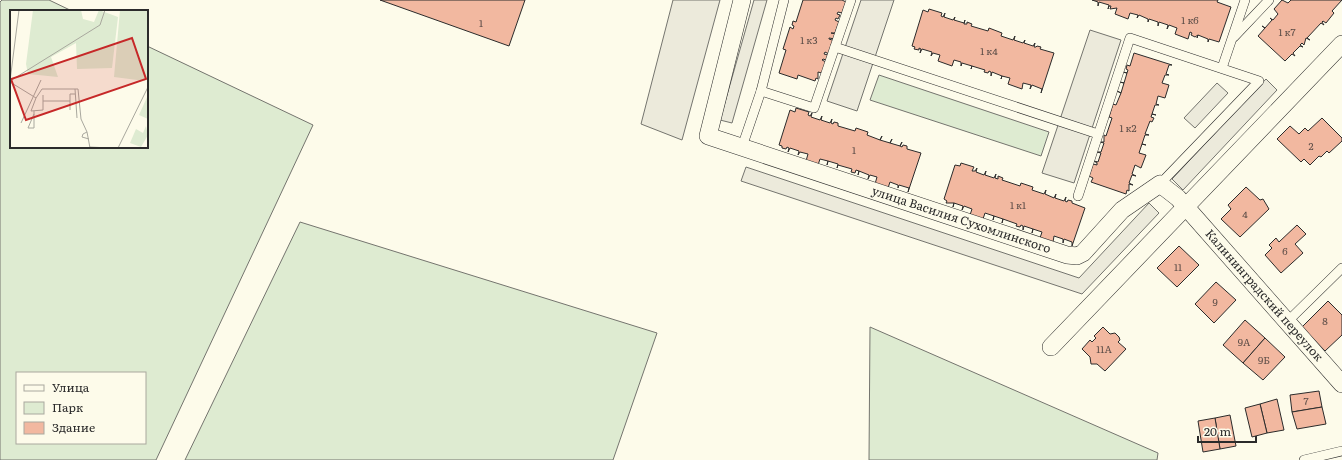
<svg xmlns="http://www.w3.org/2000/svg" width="1342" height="460" viewBox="0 0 1342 460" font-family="Literata,serif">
	<rect width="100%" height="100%" fill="#fdfbea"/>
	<g fill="#deebd1" stroke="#74746e" fill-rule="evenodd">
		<path d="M2,0h47l23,11h-61v136h136v-101l166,79 -157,335h-156v-458zM17,373h128v70h-128z"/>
		<path d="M879,75l170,57 -8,24 -171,-56z"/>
		<path d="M300,222l357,111 -44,127h-428z"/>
		<path d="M870,327l288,126 -1,7h-288z"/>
	</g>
	<g fill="#eceadb" stroke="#74746e">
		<path d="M673,0h47l-38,140 -41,-16z"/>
		<path d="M754,0h13l-35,123 -12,-3z"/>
		<path d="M861,0h33l-37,111 -30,-10z"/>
		<path d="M1090,30l31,10 -47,143 -32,-10z"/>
		<path d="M1266,79l11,11 -94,100 -11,-11z"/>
		<path d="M1217,83l11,10 -33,35 -11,-10z"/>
		<path d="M746,167l333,111 70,-75 10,10 -77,81 -341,-113z"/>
	</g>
	<g fill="#f2b8a0" stroke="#2b2b2b">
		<path d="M380,0h145l-16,46z"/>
		<path d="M803,0h39l4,2 -4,11 -4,-1 -1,2 3,1 -2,4 -2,-1 -1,2 4,2 -4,11h-4l5,1 -1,5 -6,-1v1l6,2 -4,14 -6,-3 -1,2 4,1 -2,5 -3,-1 -1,1 4,2 -4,11 -4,-1v7l-2,-1 -1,3 -17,-6 -1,4 -18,-6 7,-23 -3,-1 7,-22 3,2 1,-3 -2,-1 1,-4 3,1z"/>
		<path d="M1092,0h126l-1,2 14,5 -12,35 -10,-3 -1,3v-3l-10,-4 -1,3 1,-3 -3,2 -4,-2 1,-2 -2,-1 -2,7 -13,-5 2,-6 -8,-3 -2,4 1,-4 -9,-3 -1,4v-4l-9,-3 -1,3v-3l-9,-4 -2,3 1,-3 -8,-2 -2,6 -13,-5 2,-6 -7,1 1,-3h-2l-1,3 1,-4 -10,-3 -1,4v-4z"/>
		<path d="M1282,0l6,3 3,-3h51l-10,11 2,2 -8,10 -3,-2 -1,1 2,3 -3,-2 -14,15 3,2 -4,-2 -2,7 -2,-2 -2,2 3,2 -3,-1 -7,7 2,3 -3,-2 -7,7 -27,-25 7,-8 -3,-2 3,2 7,-8 -2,-2 3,2 5,-6 -4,-5z"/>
		<path d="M929,9l13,4 -1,3 2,1 2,-4 -1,4 9,3 2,-3 -1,3 10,3 1,-3 -1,4h3v-2l5,2 -1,2 17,5 1,-3 13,5 -1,3 12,4 2,-4 -1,4 9,3 2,-3 -1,3 9,3 2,-3 -1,4h2l1,-1 4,1 -1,2 14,4 -13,40 1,-4 -10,-4 -2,4 1,-4 -8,-2 -1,6 -14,-5 2,-6 -8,-2 -1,3 1,-3 -10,-4 -1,4v-4l-2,-1 -1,2 -4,-1 1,-2 -13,-4 -1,3 1,-3 -10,-3 -1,3v-4l-7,-2 -2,6 -14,-5 2,-6 -7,-2 -2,3 1,-4 -10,-3 -2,4 1,-4 -2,-1v2l-5,-1 1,-2 -3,-1 11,-36 5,2z"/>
		<path d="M1134,53l38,12h-3l-3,9 3,1h-4l-3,8 7,2 -4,13 -7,-2 -2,8 3,1h-4l-3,9 4,1 -4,-1 -1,3 3,1 -2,4 -2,-1 -5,13 4,1h-4l-3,9 4,1 -4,-1 -3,9 7,2 -5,13 -6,-3 -3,9 4,2 -4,-1 -3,8 4,2 -4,-1v7l-2,-1 -1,4 -35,-12 2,-4 -4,-2 4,-12 4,1v-2l-3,-2 4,1 3,-9 -4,-1h4l3,-9 -4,-1h4v-7l2,1 6,-18 -3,-1 4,-13 3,1 5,-12 -4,-2 4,2 3,-10 -4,-1 4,1 3,-10 -4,-1 4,1 1,-3 -2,-1 1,-4 3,1z"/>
		<path d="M796,108l13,4 -1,3 2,1 2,-3 -1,4 9,3 2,-4 -1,4 9,3 2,-4 -1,4 2,1 1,-2 4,1v3l17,5 1,-3 12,4 -1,3 13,5 2,-4 -2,4 10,3 2,-4 -2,4 10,3 2,-4 -2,4 2,1 1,-2 4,1v3l14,4 -13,39 1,-4 -10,-3 -1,3v-3l-8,-3 -2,6 -13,-4 2,-7 -7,-2 -2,4 1,-4 -10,-4 -1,4 1,-4 -3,-1 -1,3 -4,-1 1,-3 -14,-4 -1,3 1,-4 -10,-3 -1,4 1,-4 -8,-2 -2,6 -12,-4 2,-7 -8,-2 -2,3 1,-4 -9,-3 -2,4 1,-4 -2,-1 -1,2 -4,-1v-2l-3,-1 11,-35 5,2z"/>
		<path d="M1322,118l20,20v3l-13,12 -2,-2 -6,6 -2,-1 -9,9 -6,-6 -3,3 -24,-23 13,-13 9,8 6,-6 3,3z"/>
		<path d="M961,163l13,4 -2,4h3l2,-3 -1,4 8,3 2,-4 -1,4 9,3 2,-4 -1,4 3,1v-3l5,2 -1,2 18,6 1,-3 12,4 -1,3 12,4 2,-4 -1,4 9,4 2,-4 -1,4 9,3 2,-4 -1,4 2,1 1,-2 4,1v2l13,5 -13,38v-4l-8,-3 -1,4v-4l-9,-3 -1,6 -13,-4 2,-6 -9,-3 -1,4 1,-4 -9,-3 -1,4v-4l-2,-1 -1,2 -4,-1 1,-2 -14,-5 -1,4 1,-4 -9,-3 -1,4 1,-4 -9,-3 -2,6 -13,-4 2,-6 -8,-3 -2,4 1,-4 -9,-3 -1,4 1,-4h-8l1,-2 -3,-2 11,-34 5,1z"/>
		<path d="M1246,187l14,13 3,-1 6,10 -29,28 -19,-18 10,-10 -3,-4z"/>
		<path d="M1297,225l9,9 -11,10 8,9 -22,20 -16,-18 7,-7 -3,-3 7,-7 3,4z"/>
		<path d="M1179,246l20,19 -22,22 -20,-19z"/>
		<path d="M1216,282l20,18 -22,23 -19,-19z"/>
		<path d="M1328,301l14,14v20l-17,16 -23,-24z"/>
		<path d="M1245,320l20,18 -22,25 -20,-18z"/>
		<path d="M1103,327l7,7 5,-1 4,4 1,3 -2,2 8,7 -21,22 -8,-7h-6l-1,-7 -8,-8 8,-9 2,2 4,-4 -2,-2z"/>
		<path d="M1265,338l20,19 -22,23 -20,-17z"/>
		<path d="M1319,391l3,16 -30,5 -2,-17z"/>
		<path d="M1277,399l7,31 -17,3 -7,-29z"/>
		<path d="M1260,404l7,29 -15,4 -7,-29z"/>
		<path d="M1322,407l4,17 -29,5 -5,-17z"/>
		<path d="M1230,415l6,31 -16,3 -5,-31z"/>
		<path d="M1215,418l5,31 -17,3 -5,-31z"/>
	</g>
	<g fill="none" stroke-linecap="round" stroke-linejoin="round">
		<g stroke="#2b2b2b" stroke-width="10">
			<g id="service">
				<path d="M1234,37l35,-37"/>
				<path d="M835,47l263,87"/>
				<path d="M1222,68l23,-68"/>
				<path d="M761,91l53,17 37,-108"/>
				<path d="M742,147l19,-56 23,-91"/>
				<path d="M1078,196l52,-158 129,43 -99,103"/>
				<path d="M1288,321l54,-53"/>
				<path d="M1304,460l38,-9"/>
			</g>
		</g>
		<g stroke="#2b2b2b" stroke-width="18">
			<g id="minor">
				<path id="s1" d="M742,0l-34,136 359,119 10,1 6,-3 39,-43 38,-26 18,14 164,186"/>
				<path d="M1051,347l291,-303"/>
			</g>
		</g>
		<use href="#service" stroke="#fdfbea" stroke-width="9"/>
		<use href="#minor" stroke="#fdfbea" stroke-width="17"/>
	</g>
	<g text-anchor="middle" stroke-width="3" stroke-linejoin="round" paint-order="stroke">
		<g font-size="10" fill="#5d4e48">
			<text x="1190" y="24">1 к6</text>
			<text x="481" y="27">1</text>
			<text x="1287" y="36">1 к7</text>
			<text x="809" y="44">1 к3</text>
			<text x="989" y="55">1 к4</text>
			<text x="1128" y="132">1 к2</text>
			<text x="1311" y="150">2</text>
			<text x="854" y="154">1</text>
			<text x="1018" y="209">1 к1</text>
			<text x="1245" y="218">4</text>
			<text x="1285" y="255">6</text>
			<text x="1178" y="271">11</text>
			<text x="1215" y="306">9</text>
			<text x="1325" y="325">8</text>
			<text x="1244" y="346">9А</text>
			<text x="1104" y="353">11А</text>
			<text x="1264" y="364">9Б</text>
			<text x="1306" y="405">7</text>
		</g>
		<g font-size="12" fill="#2b2b2b" stroke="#fdfbea">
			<text dy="4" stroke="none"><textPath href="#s1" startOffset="407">улица Василия Сухомлинского</textPath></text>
			<text dy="4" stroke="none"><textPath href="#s1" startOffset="792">Калининградский переулок</textPath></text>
		</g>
	</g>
	<g transform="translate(10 10)">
		<rect width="138" height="138" fill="#fdfbea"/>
		<path d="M23,0h48l2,9 11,3 5,-12 19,7 -6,51 -35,1 -1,-26 -25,14 7,20 -30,-3 -2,-10zM110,0h28v65l-3,6 -31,-4zM138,85v24l-9,-4zM136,116l2,9 -7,12 -11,-4 6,-14 7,4z" fill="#deebd1"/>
		<path fill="none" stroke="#a9a89e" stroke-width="1" d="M0,71l90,-56 5,-15M0,71l9,-71M0,72l26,16 6,-9h36l3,30 6,13 3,16M65,79l2,29M26,88l-5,13 12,-1v-15M33,91h27M60,100v-16h5M24,101v17h-6l6,-14M11,113l20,-43M77,122l-4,2 -1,3 7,2M79,137l21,1M108,138l30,-61"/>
		<path fill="#c62828" fill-opacity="0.15" stroke="#c62828" stroke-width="2" d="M122,28l14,41 -120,41 -15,-41z"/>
		<rect width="138" height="138" fill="none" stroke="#2b2b2b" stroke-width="2"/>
	</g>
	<rect x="16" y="372" width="130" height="72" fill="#fdfbea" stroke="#a9a89e"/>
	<rect x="24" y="385" width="20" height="6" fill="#fdfbea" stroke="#a9a89e"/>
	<text x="52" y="392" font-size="12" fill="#2b2b2b">Улица</text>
	<rect x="24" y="402" width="20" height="12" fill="#deebd1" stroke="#a9a89e"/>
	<text x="52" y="412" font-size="12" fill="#2b2b2b">Парк</text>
	<rect x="24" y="422" width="20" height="12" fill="#f2b8a0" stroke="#a9a89e"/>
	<text x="52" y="432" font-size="12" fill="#2b2b2b">Здание</text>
	<path d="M1198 436v6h58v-6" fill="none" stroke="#2b2b2b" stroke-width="2"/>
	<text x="1204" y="436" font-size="12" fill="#2b2b2b" stroke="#fdfbea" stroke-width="3" paint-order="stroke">20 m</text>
</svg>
